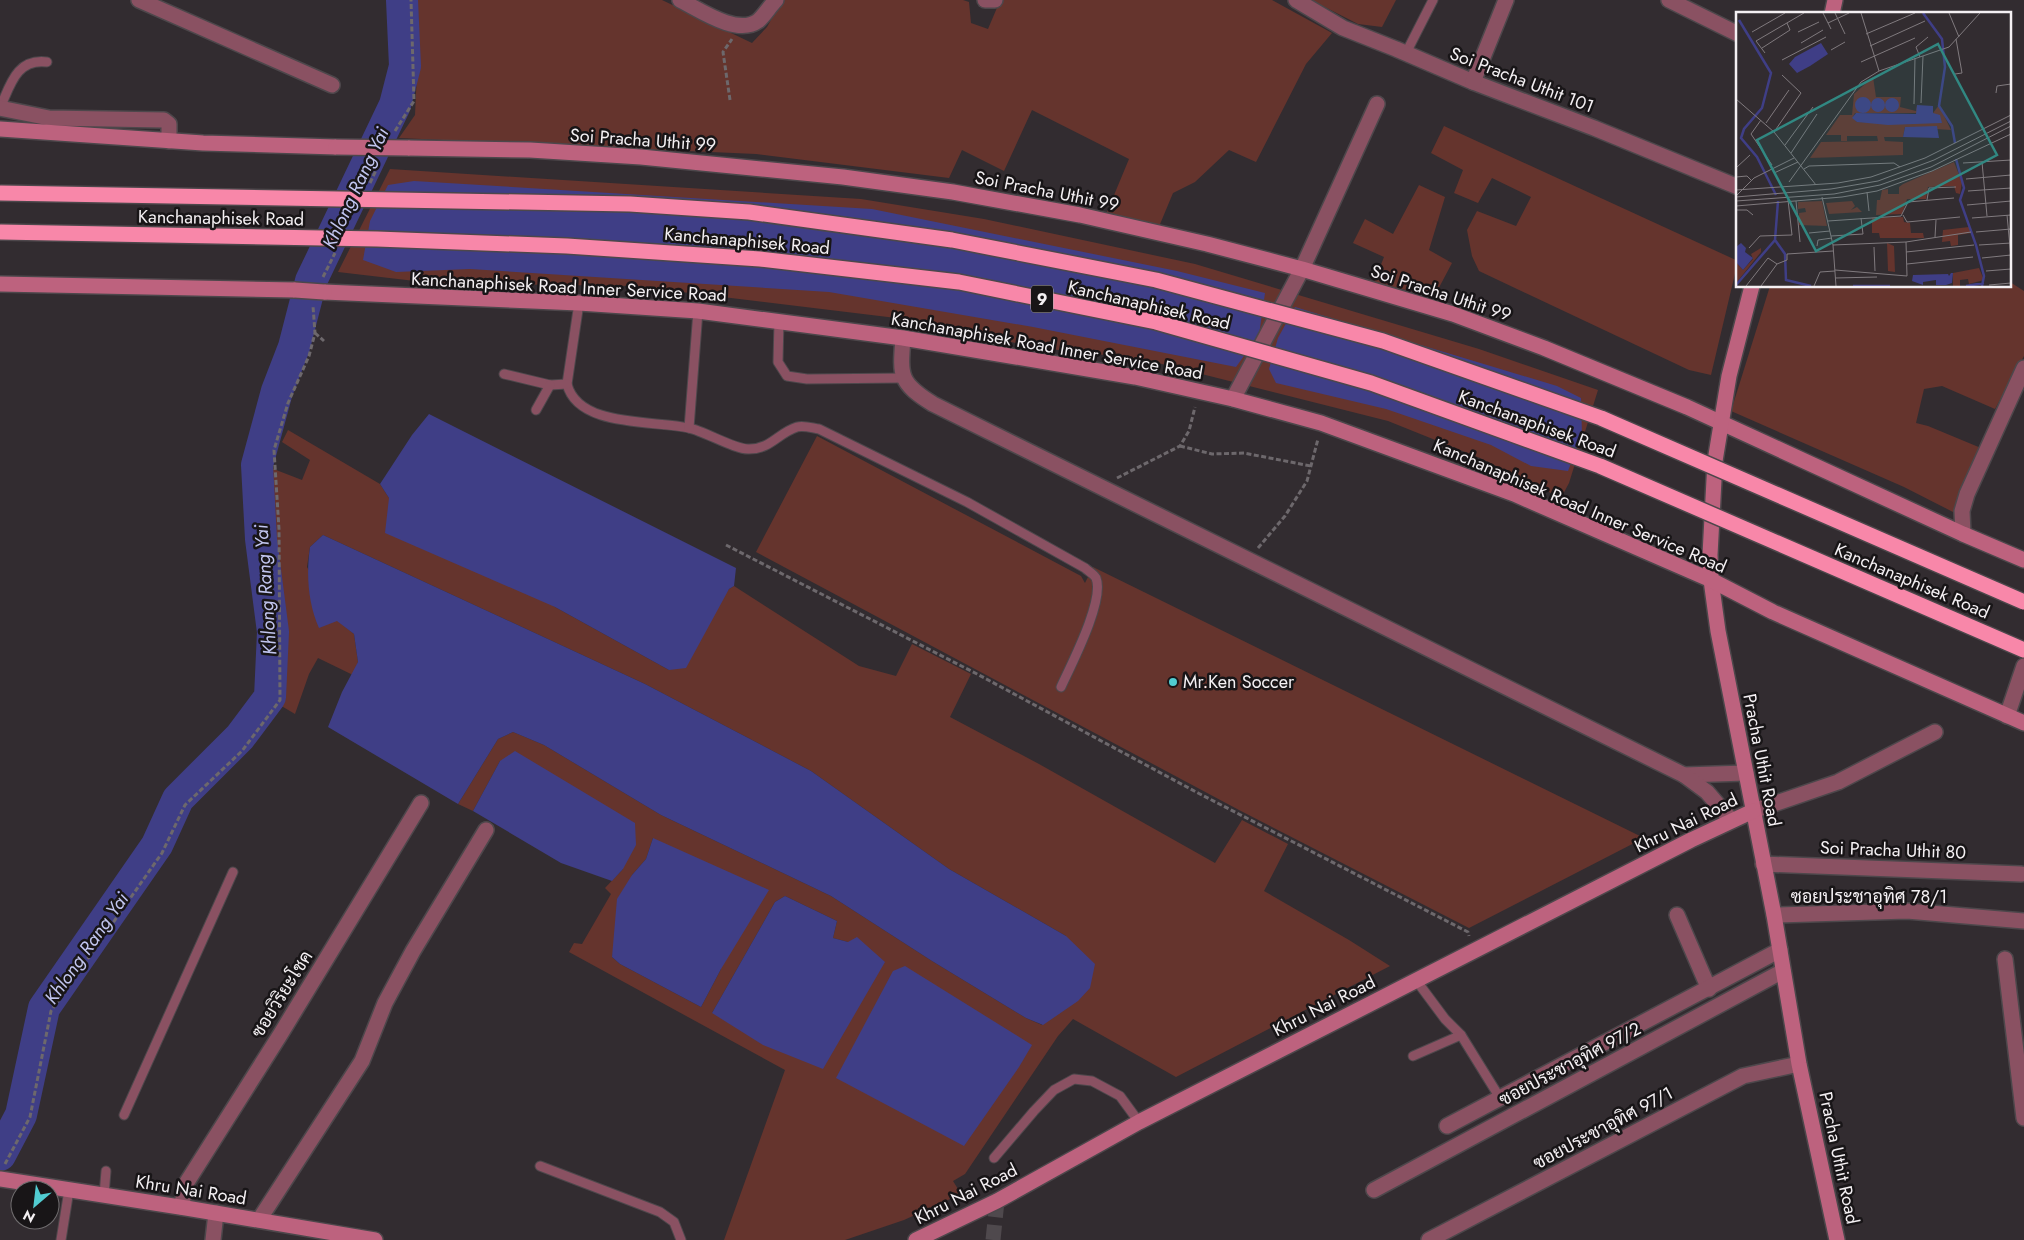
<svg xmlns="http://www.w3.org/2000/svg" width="2024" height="1240" viewBox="0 0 2024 1240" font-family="Jost,Sarabun,sans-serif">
	<rect width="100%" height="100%" fill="#322c30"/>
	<g fill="#65342d" fill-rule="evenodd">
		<path d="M417,0h245l90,43 15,-16 15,-27h181l6,2 2,21 17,6 11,-26 5,-3h268l60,33 -26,31 -50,98 -27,-12 -34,32 -22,11 -15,36 -51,-17 22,-53 -97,-49 -28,61 -42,-21 -13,28 -193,-24 -357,-16 16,-23 4,-86z"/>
		<path d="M1311,0h85l-14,27 -24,-3z"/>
		<path d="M1444,126l294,135 -27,114 -22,-5 -210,-99 -7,-15 -5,-26 10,-19 39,15 15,-29 -39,-19 -14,25 -24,-10 9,-23 -32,-17z"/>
		<path d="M390,169l471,30 123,20 211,45 284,85 119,41 -29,93 -8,15 -81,-40 -92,-37 -246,-62 -102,-11 -144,-30 -264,-32 -200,-3 -94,-11z"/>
		<path d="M1419,185l26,12 -16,53 23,13 -18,34 -60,-15 10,-25 -31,-14 12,-24 28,15z"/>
		<path d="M2010,282l14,9v65l-29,53 -53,-23 -18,3 -8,34 12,3 53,22 -28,64 -49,-25 -173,-76 39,-125h240z"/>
		<path d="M288,430l92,54 9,14 166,109 114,63 60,-81 5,-3 125,80 37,10 16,-32 59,30 -21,43 89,47 176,99 27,-43 46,24 -24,47 85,49 41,26 -214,111 -103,-58 -15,17 -93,138 -12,7 8,13 -57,26 -59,20h-121l61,-170 -216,-118 5,-9 8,1 29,-50 -6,-6 18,-19 -123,-108 -27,50 -15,-7 40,-65 15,-7 31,13 117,70 170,81 101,65 94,57 16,7 24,-89 -117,-67 -138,-98 -166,-87 -322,-149 -13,12 -3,20 30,53 17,14 4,28 -5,13 -35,-17 -9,16 -14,40 -22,-13 3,-44 -7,-137 2,-52 31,12 8,-20 -28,-18zM653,838l68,131 -20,38 -81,-43 -8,-7 20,-82 14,-16zM785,896l52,25 -4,17 15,4 -136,71 63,-111z"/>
		<path d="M817,436l264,140 4,7 8,-16 551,271 -175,90 -230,-118 -483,-258z"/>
	</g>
	<g fill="#3f3e86">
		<path d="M414,181l458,28 305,62 88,22 -6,42 -23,32 -203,-40 -204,-35 -359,-23 -74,3 -33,-12 7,-39 18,-36z"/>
		<path d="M1295,307l262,79 24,12 1,37 -14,36 -37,-5 -40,-21 -105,-36 -110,-26 -7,-14 9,-31z"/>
		<path d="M429,414l307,154 -2,18 -5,3 -43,79 -17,2 -114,-63 -170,-74 4,-35 -9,-14 32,-49z"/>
		<path d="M323,535l322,149 166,87 138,98 117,67 29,28 -5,24 -12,13 -35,24 -17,-7 -94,-57 -101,-65 -170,-81 -117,-70 -31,-13 -15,7 -40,65 -130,-77 14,-35 16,-30 -4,-28 -17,-13 -18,7c-11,-25 -13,-54 -9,-81z"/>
		<path d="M515,751l120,72 1,22 -13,24 -11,12 -51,-18 -88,-52 27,-50z"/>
		<path d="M653,838l116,52 -48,79 -20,38 -81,-43 -8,-7 5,-58 15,-24 14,-16z"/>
		<path d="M785,896l52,25 -4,17 15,4 9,-5 28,25 -62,107 -60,-24 -51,-32 63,-111z"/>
		<path d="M905,966l127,79 -13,22 -55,79 -128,-68 57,-107z"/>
	</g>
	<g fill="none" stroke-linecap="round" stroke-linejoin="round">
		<path stroke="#3f3e86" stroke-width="32" d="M0,1155l21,-40 23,-107 113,-163 21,-46 62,-62 30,-40 3,-65 -12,-93 -4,-74 20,-74 17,-44 17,-66 84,-176 10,-39 -3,-66"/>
		<path stroke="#4f494d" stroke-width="15" stroke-dasharray="15 8" stroke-linecap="butt" d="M993,1240l4,-39"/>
		<g stroke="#4d474b" stroke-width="11">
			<g id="lane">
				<path d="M1406,53l27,-53"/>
				<path d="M0,108c10,-22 16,-50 47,-46"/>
				<path d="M579,303l-12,81c11,44 87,36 122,44 15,3 47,22 60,21 22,0 29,-16 48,-22 7,-2 15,1 22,2l148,73 118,66c3,3 9,6 11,10 9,22 -25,87 -35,109"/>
				<path d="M779,321l-1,41 9,14 20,3 97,-1"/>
				<path d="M504,374l46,11 17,-1"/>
				<path d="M536,410l14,-25"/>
				<path d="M689,428l9,-117"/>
				<path d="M1416,980l29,39 16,16 39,63"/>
				<path d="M1413,1056l48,-21"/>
				<path d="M124,1115l109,-243"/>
				<path d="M994,1158l40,-47 20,-21 20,-11 18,2 28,15 19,26"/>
				<path d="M540,1166l120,46 14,10 7,18"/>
				<path d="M104,1195l2,-24"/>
				<path d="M61,1240l8,-50"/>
			</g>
		</g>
		<g stroke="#4d474b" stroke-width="18">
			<g id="street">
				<path d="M139,0l193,85"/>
				<path d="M680,0c20,10 57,36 78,21 6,-5 12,-15 18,-21"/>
				<path d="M985,0h10"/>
				<path d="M1296,0l47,28 53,21 77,33 121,46 144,59"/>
				<path d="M1669,0l69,34"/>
				<path d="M1473,82l33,-82"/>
				<path d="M0,108l49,10 115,2 5,4v17"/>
				<path d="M903,338c-3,38 -4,45 30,66l751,371 62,-2"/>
				<path d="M1233,399l69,-130 75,-165"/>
				<path d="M1963,534l-1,-23 5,-17 57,-126"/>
				<path d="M2007,716l17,-50"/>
				<path d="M1684,775l23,17 24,28"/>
				<path d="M1753,811l85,-29 97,-50"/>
				<path d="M1763,864l258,10"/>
				<path d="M1677,915l32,74"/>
				<path d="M1774,915l133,-4 117,10"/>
				<path d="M2005,959l19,159"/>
				<path d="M1447,1126l333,-176"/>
				<path d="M1374,1190l409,-219"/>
				<path d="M181,1207l6,-25 93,-147 141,-232"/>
				<path d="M259,1220l103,-159 23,-58 28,-52 73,-121"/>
				<path d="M213,1240l3,-27"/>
				<path d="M1429,1240l314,-164 56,-12"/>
			</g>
		</g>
		<g stroke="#4d474b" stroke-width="18">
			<g id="secondary">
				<path d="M1832,14l3,-14"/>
				<path d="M0,129l203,14 133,4"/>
				<path d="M408,148l122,2 111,7 202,20 110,15 127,23 127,29 95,25 151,45 91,34 143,59 276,127 61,26"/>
				<path d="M0,284l295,6"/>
				<path d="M1752,286l-23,90 -14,85 -5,94 1,25 7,51 56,284 25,149 38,176"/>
				<path d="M324,292l255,11 119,8 205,27 232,39 98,22 88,24 193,71 197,86 62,32 251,111"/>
				<path d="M0,1179l186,29 189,32"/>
				<path d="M916,1240l81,-39 142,-79 552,-282 62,-29"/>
			</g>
		</g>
		<g stroke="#6d686c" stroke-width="3" stroke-dasharray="5 2.5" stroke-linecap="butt">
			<path d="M730,100l-7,-48 9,-13"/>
			<path d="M395,131l19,-30 -3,-101"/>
			<path d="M370,183l9,-19"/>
			<path d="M323,277l12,-24"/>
			<path d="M315,333l9,8"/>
			<path d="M1180,446l32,8 32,-1 67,13"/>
			<path d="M1117,478l63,-32 9,-15 6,-24"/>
			<path d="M726,545l251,129 221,119 270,139 1,4"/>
			<path d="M1258,548l27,-32 22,-35 11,-42"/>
			<path d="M5,1164l25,-47 21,-106 111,-158 23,-48 57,-54 38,-51 -1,-171 -5,-79 14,-47 21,-47 6,-23 -2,-27"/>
		</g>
		<use href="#lane" stroke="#8a5162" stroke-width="9"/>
		<use href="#street" stroke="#8a5162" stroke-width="15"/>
		<use href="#secondary" stroke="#bd627e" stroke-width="15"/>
		<g stroke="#4d474b" stroke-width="18" stroke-linecap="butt">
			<g id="secondary-bridge">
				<path d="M336,147l72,1"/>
				<path d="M295,290l29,2"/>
			</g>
		</g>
		<g stroke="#4d474b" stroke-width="18" stroke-linecap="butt">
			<g id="highway-bridge">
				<path d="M0,193l630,11 119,8 203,28 204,40 227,61 218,77 423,184"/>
				<path d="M0,232l377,7 190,7 193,13 199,23 197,40 215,61 229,83 424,184"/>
			</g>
		</g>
		<use href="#secondary-bridge" stroke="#bd627e" stroke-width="15"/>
		<use href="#highway-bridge" stroke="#f887a9" stroke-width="15"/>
	</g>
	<circle fill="#51ccd1" stroke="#181517" stroke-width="2" cx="1173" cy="682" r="5"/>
	<g text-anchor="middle" stroke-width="5" stroke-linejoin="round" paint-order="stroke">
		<rect fill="#181517" stroke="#b2aeb1" stroke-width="1" x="1031" y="285.5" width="22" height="27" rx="4"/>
		<g font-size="16" font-weight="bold" fill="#f4f0f3">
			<text x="1042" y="305">9</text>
		</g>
		<g font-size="18" fill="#f4f0f3" stroke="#181517">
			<text transform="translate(1522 80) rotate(21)" y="6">Soi Pracha Uthit 101</text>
			<text transform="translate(643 140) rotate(4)" y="6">Soi Pracha Uthit 99</text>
			<text transform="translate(1047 191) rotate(11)" y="6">Soi Pracha Uthit 99</text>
			<text transform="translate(221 218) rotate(1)" y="6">Kanchanaphisek Road</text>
			<text transform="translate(747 241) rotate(5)" y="6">Kanchanaphisek Road</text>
			<text transform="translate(569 287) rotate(3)" y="6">Kanchanaphisek Road Inner Service Road</text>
			<text transform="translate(1441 293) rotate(18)" y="6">Soi Pracha Uthit 99</text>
			<text transform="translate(1149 305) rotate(13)" y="6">Kanchanaphisek Road</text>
			<text transform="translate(1047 346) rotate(10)" y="6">Kanchanaphisek Road Inner Service Road</text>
			<text transform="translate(1537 424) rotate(20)" y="6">Kanchanaphisek Road</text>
			<text transform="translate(1580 506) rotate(23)" y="6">Kanchanaphisek Road Inner Service Road</text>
			<text transform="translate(1912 581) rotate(23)" y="6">Kanchanaphisek Road</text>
			<text transform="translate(1762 760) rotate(79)" y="6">Pracha Uthit Road</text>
			<text transform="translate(1686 823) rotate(-26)" y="6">Khru Nai Road</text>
			<text transform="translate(1893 850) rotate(2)" y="6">Soi Pracha Uthit 80</text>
			<text x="1869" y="903">ซอยประชาอุทิศ 78/1</text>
			<text transform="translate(282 994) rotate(-58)" y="6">ซอยวิริยะโชค</text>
			<text transform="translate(1324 1006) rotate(-27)" y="6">Khru Nai Road</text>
			<text transform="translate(1570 1064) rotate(-28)" y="6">ซอยประชาอุทิศ 97/2</text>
			<text transform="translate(1603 1128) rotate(-28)" y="6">ซอยประชาอุทิศ 97/1</text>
			<text transform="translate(1839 1158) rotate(78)" y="6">Pracha Uthit Road</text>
			<text transform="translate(191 1190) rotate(9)" y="6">Khru Nai Road</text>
			<text transform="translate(966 1194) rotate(-27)" y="6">Khru Nai Road</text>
		</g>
		<g font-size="18" fill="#f4f0f3" stroke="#181517" text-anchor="start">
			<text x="1183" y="688">Mr.Ken Soccer</text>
		</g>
		<g font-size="19" font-style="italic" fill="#c1c5ef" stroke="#181517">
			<text transform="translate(355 188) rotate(-65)" y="7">Khlong Rang Yai</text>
			<text transform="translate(265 590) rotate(-94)" y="7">Khlong Rang Yai</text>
			<text transform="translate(86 948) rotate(-55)" y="7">Khlong Rang Yai</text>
		</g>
	</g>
	<g transform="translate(1736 12)">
		<rect width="275" height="275" fill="#322c30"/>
		<path d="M137,65l3,20h25l-1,10 16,4 1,-6v8h-62l-2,4 4,5 85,1 -9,-10 6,-8 12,25 -46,-3 -2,10h-19l1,4 18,1v13l-93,3 11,-16 57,-1 -1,-5h-30v5h-6v-6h-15l14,-20h12l2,-21zM218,150l8,20 -2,12 -4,-1 -2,-7 -26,1 -2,12h-19l-5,15 -26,1 1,-15h3l2,-10 6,-1v5h11v-7l4,-3zM86,189l5,25 -28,-1v-12l7,-1 -1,-4 -7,1v-7zM116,189l3,5 -4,4 6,-3 5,5 -33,2 -3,-11zM167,205l1,5 6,1 1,10h12l1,5h-44l-1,-5h-7v-15zM233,215l2,6 -13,2v10l-7,1 -1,-5 -8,1 1,-12zM151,231l7,3 1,26 -7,-1zM25,236v4l-24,30 -1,-20 7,8 10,-11 -2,-5zM243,256l5,12 -15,4 -1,-5 -8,1v6h-7v-13z" fill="#65342d"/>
		<path d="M85,31l7,11 -18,12 -13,7 -8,-9 6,-7zM119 93a8 8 0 1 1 16 0a8 8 0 1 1-16 0ZM135 93a7 7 0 1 1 14 0a7 7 0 1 1-14 0ZM149 93a7 7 0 1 1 14 0a7 7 0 1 1-14 0ZM181,93l16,1v7l7,2 2,8 -54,2 -31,-3 -5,-4 4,-5 60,1zM201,114l2,12 -36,-1 2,-10zM5,231l5,5 -1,4 8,6 -10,12 -7,-8v-15zM215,261h2l-1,10 -6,2h-10v-5l-13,2v3l-11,-4 1,-6 35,-1 1,2z" fill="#3f3e86"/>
		<path fill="none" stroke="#3f3e86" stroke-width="2.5" d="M187,1l19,26 3,28 -6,39 13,20 3,17M3,8l32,53 -9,35 -18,21 -3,9 16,19 19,38M220,147l8,29 -4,12 16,45 8,31 -2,10M39,228l10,14 1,26 25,6M0,273l39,-45 3,-39M117,274h37M230,274l18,-3"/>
		<path fill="none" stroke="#807a7e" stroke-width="1" d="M87,1l8,16M99,1l10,21M125,1l18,58M213,1l10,24M92,11l21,-10M16,20l33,-19M62,20l21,-10M130,22l49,-21M65,31l22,-13M134,34l55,-25M26,36l28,-18 -3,-7M95,38l14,-8M29,41l-9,-12 48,-28M184,45l-4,-10 12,-10M46,48l44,-23M125,50l54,-24M219,62l7,-1 -6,-34M260,81l1,-7 14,-2M0,87l38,33 42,53M185,91l2,-47M178,92l1,-46M25,108l-10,14 21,31M30,111l23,-33M38,120l27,-39 -19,-18M49,133l28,-38M55,141l26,-39M246,150l5,54M227,151l48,-3M1,155l13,-12M68,157l5,-3 85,-3 6,4M38,161l24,-11M0,165l11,-1 5,5M230,167l45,-4M53,170l72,-100 18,-11 70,-24 31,-34M0,178l102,-7 33,-6 54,-19 86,-43M232,179l43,-3M131,180l2,19M0,184l18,-18 40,-20M0,185l95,-8 47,-8 56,-21 77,-39M86,185l11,48 3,41M191,188l2,-12 27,-1M0,189l98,-7 46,-9 51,-18 80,-41M60,189l4,41M231,193l44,-4M0,194l106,-9 35,-6 55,-20 79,-37M0,198h11l6,5M167,203l4,7 53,-5M271,203l4,43M236,206l39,-3M92,209l73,-5 7,-14 46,-4M240,220l35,-3M73,221l21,-2M95,224l32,-2 -2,-16M199,225l1,-17M97,233l73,-3 65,-10M243,233l32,-2M81,234l1,-6 14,-2M138,235l1,24M13,236l11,-12 32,-1 -4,-35M170,240l68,-7M246,246l29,-3M171,252l66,-7M99,258l72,6 -1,-34M250,259l25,-2M99,266l42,-1M253,273l22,-2M10,274l22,-28 9,6M25,274l16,-22 10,-4v-6l46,-3M78,274l6,-14 15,-1"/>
		<path fill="#318882" fill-opacity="0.15" stroke="#318882" stroke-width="2.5" d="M202,32l59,111 -181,96 -59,-111z"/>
		<rect width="275" height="275" fill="none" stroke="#f4f0f3" stroke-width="2.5"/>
	</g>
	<g transform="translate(35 1205) rotate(208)"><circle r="24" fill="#181517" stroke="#706d6f"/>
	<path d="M0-4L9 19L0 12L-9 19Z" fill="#51ccd1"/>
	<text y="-8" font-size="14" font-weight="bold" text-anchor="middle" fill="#f4f0f3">N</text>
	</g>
</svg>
